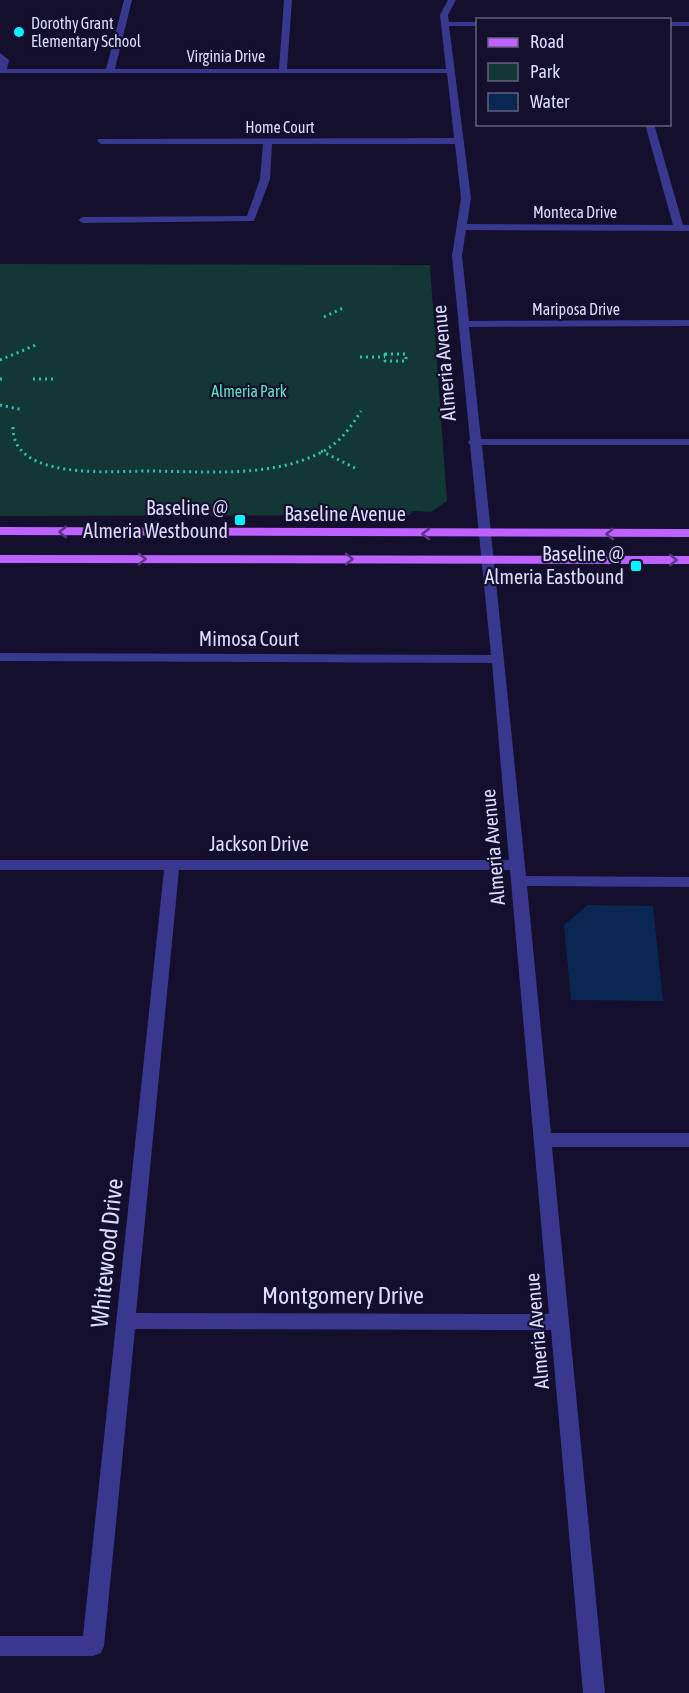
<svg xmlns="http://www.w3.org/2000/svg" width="689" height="1693" viewBox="0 0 689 1693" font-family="'Asap Condensed',sans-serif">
	<rect width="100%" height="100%" fill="#130f2c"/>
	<path fill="#123734" d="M0,264l430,1 17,236 -16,11 -18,-1 -3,4 -410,1z"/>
	<path fill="#092752" d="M588,905l65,1 10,95 -92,-1 -7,-75z"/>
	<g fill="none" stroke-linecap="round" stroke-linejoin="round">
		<g stroke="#28c6b5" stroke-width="3" stroke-dasharray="2 4" stroke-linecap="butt">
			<path d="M324,317l19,-9"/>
			<rect x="385" y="354" width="21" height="7"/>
			<path d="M360,357h25"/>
			<path d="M0,360l36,-15"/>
			<path d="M0,379h4"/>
			<path d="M33,379h22"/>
			<path d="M0,405l23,5"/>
			<path d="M13,427c-1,54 99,44 134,44 57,0 125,8 177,-20 17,-10 27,-24 37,-40"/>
			<path d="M321,451l34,17"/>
		</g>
		<g fill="#37388e" fill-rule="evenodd">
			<path d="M124,0h8l-17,69h164l5,-69h8l-5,69h159l-6,-54 8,-15h8l-8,15 1,7h29v4h-29l22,172 -4,26 206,1 -28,-101h9l29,101h6v6l-223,-1 -4,26 7,65 220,-1v6l-220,1 12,112h208v6h-207l44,431 163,1v10l-162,-1 24,247h138v14h-137l53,546h-22l-32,-363 -416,-1 -31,317 -3,7 -8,3h-93v-20h83l81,-766h-164v-10h509l-17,-197 -492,-2v-8l491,2 -21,-210 -2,-3 2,-2 -18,-184 9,-58 -6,-54h-183l-2,35 -16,42 -171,2 -5,-3 5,-3 164,-1 13,-37 3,-35h-162l-4,-3 1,-2 356,-1 -7,-65h-447v-20l9,7 -2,9h99zM179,870h331l39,444 -413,-1z"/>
			<rect x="670" y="22" width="19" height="4"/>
		</g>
		<g fill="#bd62ff" fill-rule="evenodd">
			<path d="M0,527l689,2v8l-689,-2z"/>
			<path d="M0,555l689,1v8l-689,-1z"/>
		</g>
	</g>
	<defs><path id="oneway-chevron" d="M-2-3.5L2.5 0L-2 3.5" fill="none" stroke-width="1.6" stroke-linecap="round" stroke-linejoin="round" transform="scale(1.5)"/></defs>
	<g stroke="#5f348b">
		<use href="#oneway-chevron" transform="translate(63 532) rotate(-180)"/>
		<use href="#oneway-chevron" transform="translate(426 534) rotate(-180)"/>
		<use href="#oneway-chevron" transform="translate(610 534) rotate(180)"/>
		<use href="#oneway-chevron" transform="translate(142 559)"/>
		<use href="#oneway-chevron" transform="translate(349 559)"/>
		<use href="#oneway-chevron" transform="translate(673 560)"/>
	</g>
	<g fill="#07f2ff" stroke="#130f2c" stroke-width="2">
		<circle cx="19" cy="32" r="6"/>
		<rect x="234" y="514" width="12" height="12" rx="3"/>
		<rect x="630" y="560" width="12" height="12" rx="3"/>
	</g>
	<g text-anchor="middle" stroke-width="4.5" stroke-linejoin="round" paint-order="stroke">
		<g font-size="16" fill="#dddbff" stroke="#130f2c" text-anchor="start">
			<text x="31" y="29">Dorothy Grant<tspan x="31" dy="18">Elementary School</tspan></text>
		</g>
		<g font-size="16" fill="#dddbff" stroke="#130f2c">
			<text x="226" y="62">Virginia Drive</text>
			<text x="280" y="133">Home Court</text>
			<text x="575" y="218">Monteca Drive</text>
			<text x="576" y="315">Mariposa Drive</text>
		</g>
		<g font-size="16" fill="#5de8bf" stroke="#130f2c">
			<text x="249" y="397">Almeria Park</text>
		</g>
		<g font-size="20" fill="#dddbff" stroke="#130f2c">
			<text transform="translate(444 363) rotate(-95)" y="7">Almeria Avenue</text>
			<text x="345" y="521">Baseline Avenue</text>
			<text x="249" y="646">Mimosa Court</text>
			<text x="259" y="851">Jackson Drive</text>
			<text transform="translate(493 847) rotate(-95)" y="7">Almeria Avenue</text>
			<text transform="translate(537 1331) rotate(-95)" y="7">Almeria Avenue</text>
		</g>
		<g font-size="20" fill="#dddbff" stroke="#130f2c" text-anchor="end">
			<text x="228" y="515">Baseline @<tspan x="228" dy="23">Almeria Westbound</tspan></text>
			<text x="624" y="561">Baseline @<tspan x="624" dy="23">Almeria Eastbound</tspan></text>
		</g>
		<g font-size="24" fill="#dddbff" stroke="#130f2c">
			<text transform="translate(107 1253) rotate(-84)" y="8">Whitewood Drive</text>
			<text x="343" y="1304">Montgomery Drive</text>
		</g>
	</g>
	<rect x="476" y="18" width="195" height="108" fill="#130f2c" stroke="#646180" stroke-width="1.5"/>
	<rect x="488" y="38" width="30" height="9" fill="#bd62ff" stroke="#646180" stroke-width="1.5"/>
	<text x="530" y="48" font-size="18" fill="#dddbff">Road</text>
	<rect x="488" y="63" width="30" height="18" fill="#123734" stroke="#646180" stroke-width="1.5"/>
	<text x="530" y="78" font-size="18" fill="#dddbff">Park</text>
	<rect x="488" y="93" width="30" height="18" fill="#092752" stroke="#646180" stroke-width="1.5"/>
	<text x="530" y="108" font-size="18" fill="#dddbff">Water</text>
</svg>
